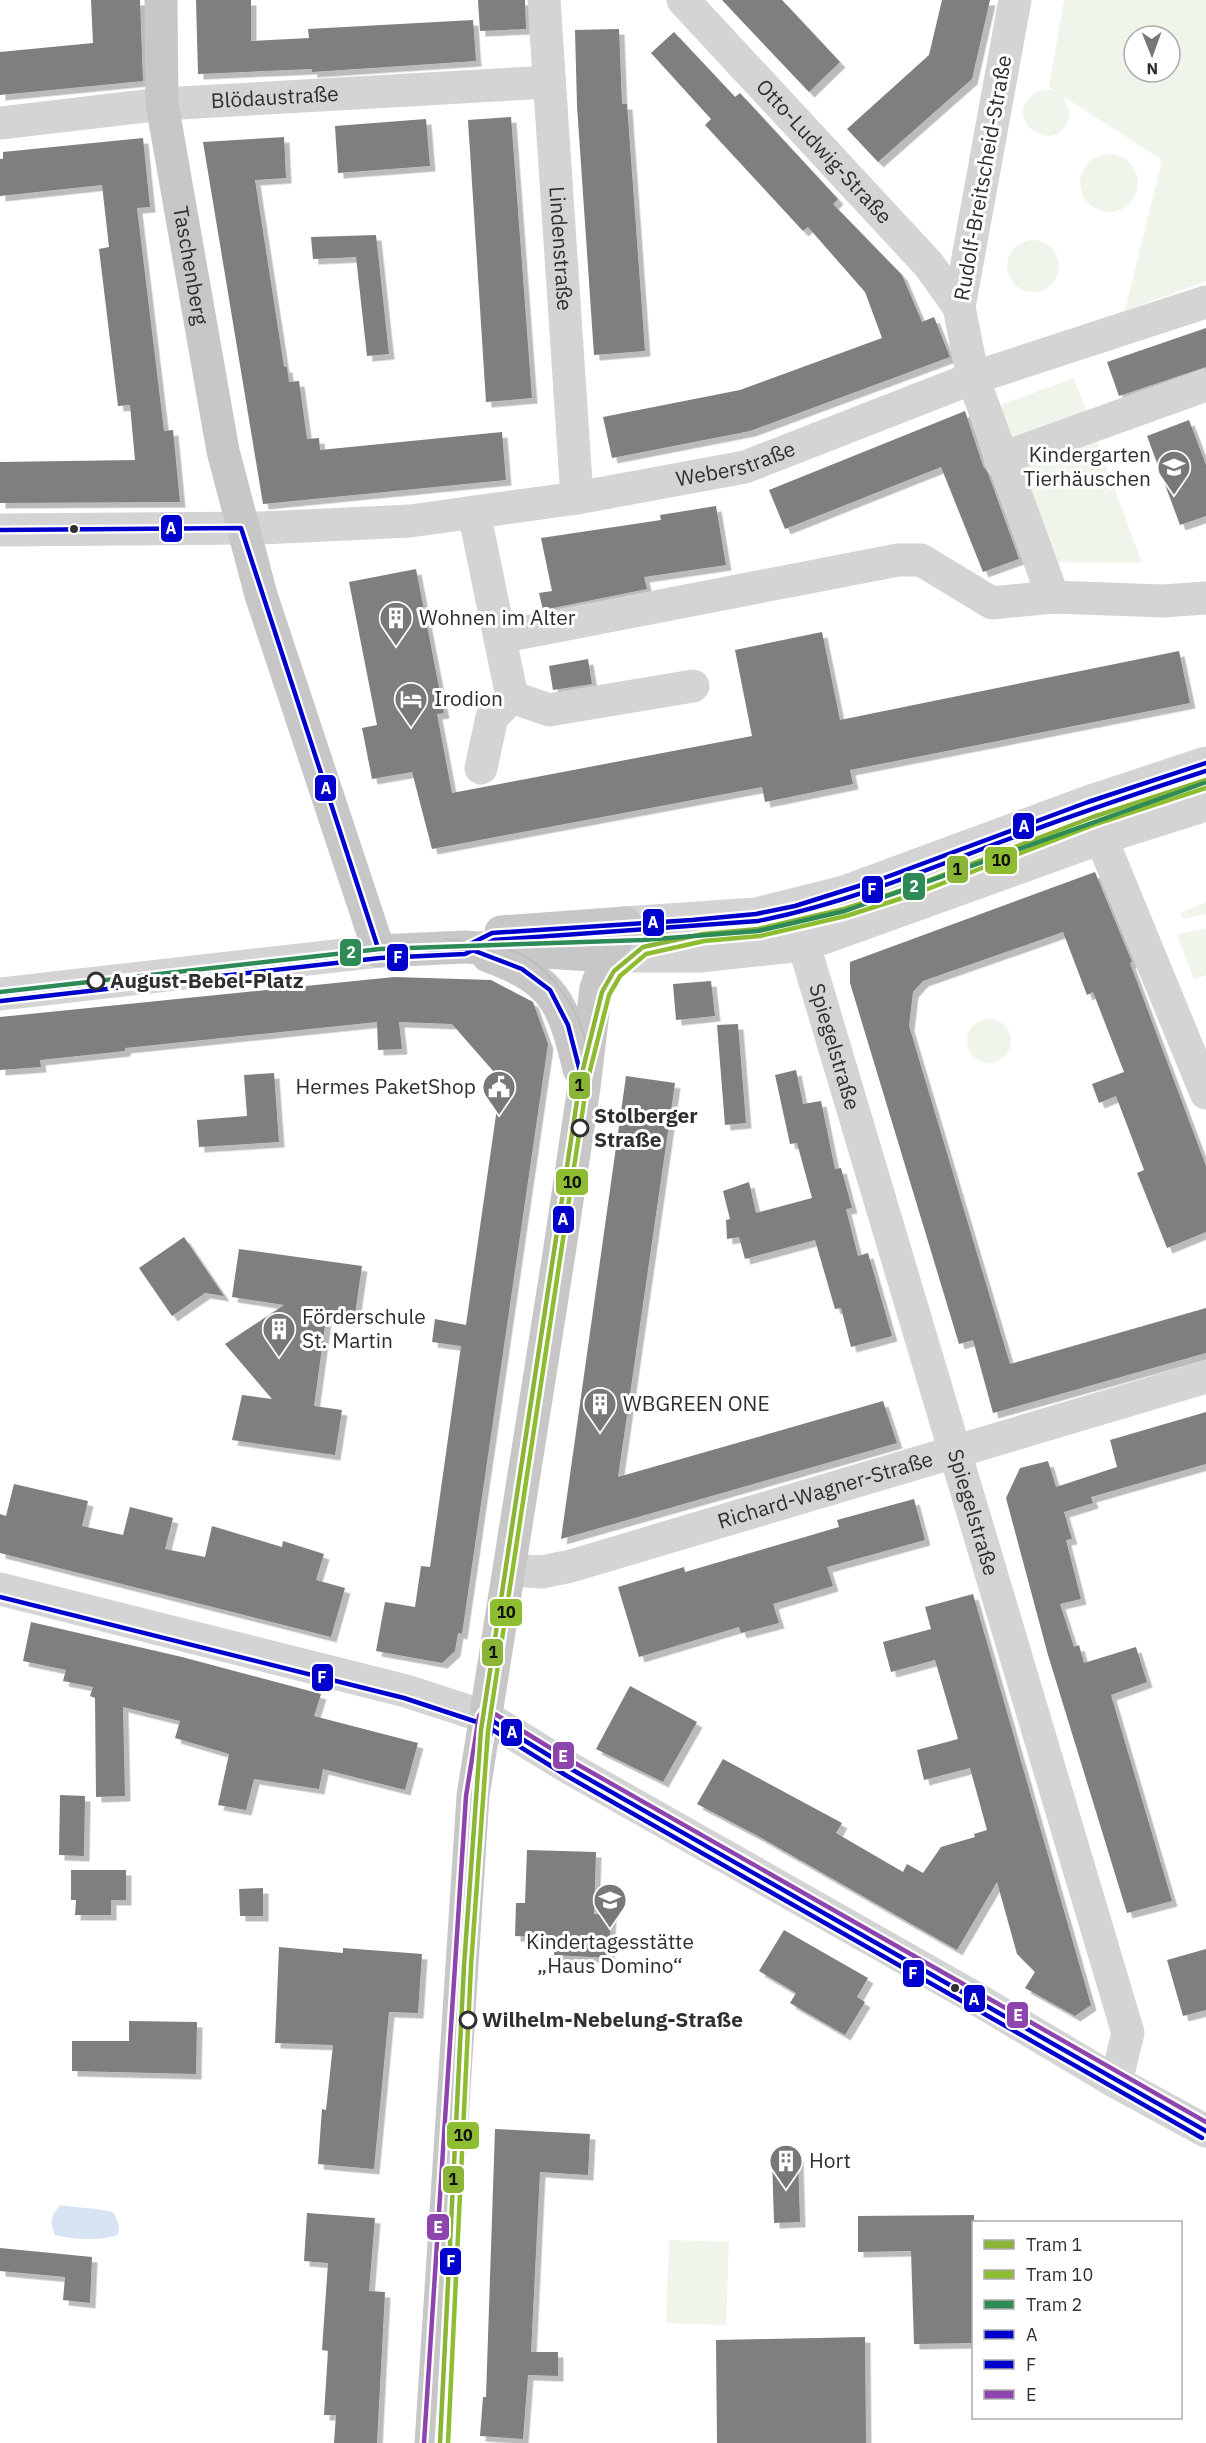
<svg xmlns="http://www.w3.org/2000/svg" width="1206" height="2443" viewBox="0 0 1206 2443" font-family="'IBM Plex Sans',sans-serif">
	<defs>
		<filter id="shadow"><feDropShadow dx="5.5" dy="5.5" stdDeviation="0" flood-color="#0004"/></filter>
	</defs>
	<rect width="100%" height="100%" fill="#fff"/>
	<g fill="#f0f5eb" fill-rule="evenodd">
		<path d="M1064,0h142v281l-81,30 37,-151 -99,-64 7,17c-8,47 -67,11 -40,-16 8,-7 16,-8 26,-6l-7,-4zM1134,36h36v36h-36z"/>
		<circle cx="1109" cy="183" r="29"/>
		<circle cx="1033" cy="266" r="26"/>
		<path d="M1074,378l68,185 -89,-1 -53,-157z"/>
		<path d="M1206,902v12l-23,5 -3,-6z"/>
		<path d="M1206,928v47l-12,5 -17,-45z"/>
		<circle cx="989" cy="1041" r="22"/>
		<path d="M669,2240l60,2 -3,83 -60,-2z"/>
	</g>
	<path fill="#d7e4f4" d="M61,2205c16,3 41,3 53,8l5,13 -1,9c-20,6 -43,5 -63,0 -6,-14 -4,-20 6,-30z"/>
	<g fill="#7f7f7f" filter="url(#shadow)">
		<path d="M91,0h49l3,81 -143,14v-43l93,-9z"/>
		<path d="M196,0h55v41l58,-3 -1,-9 165,-9 3,41 -164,11v-3l-114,5z"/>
		<path d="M478,0h47l1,29 -46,2z"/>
		<path d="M722,0h60l58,62 -31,30z"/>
		<path d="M942,0h48l-18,79 -94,83 -31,-33 82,-74z"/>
		<path d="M619,29l3,75h5l18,247 -51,4 -17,-249 -2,-76z"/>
		<path d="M674,32l61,65 5,-4 98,106 -5,5 69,71 20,47 12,-5 16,40 -200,74 -138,27 -9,-41 137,-27 142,-52 -17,-46 -57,-65 -5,4 -98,-106 6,-6 -60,-66z"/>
		<path d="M511,117l21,281 -46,4 -18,-282z"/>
		<path d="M426,119l4,47 -92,7 -3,-47z"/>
		<path d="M284,137l2,41 -31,2 29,187h3l2,15 10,-1 8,58 12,-1 1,12 182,-18 4,48 -243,24 -60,-362z"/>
		<path d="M143,138l7,69 -13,1 27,223 9,-1 7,72 -180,1v-41l135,-2 -5,-55 -12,1 -19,-157 10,-2 -7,-62 -102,11v-37h3v-7z"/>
		<path d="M376,235l13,119 -22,2 -11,-99 -43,2 -2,-22z"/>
		<path d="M1206,328v39l-87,29 -12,-34z"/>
		<path d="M965,411l18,55 5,7 31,86 -36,13 -42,-105 -156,62 -16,-39z"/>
		<path d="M1189,420l17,45v51l-26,9 -33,-89z"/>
		<path d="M716,506l10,59 -82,12 3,12 -104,21 -4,-17 13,-2 -11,-53 120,-18 -1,-5z"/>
		<path d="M416,569l28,144 -7,1 15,79 300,-57 -17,-86 87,-18 18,88 339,-69 11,52 -340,67 3,14 -88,18 -3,-15 -330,62 -20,-77 -40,7 -10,-51 15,-3 -28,-143z"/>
		<path d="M588,659l4,25 -39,6 -4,-24z"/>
		<path d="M1095,872l37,90 -2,1 76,203v66l-39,16 -30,-75 7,-3 -28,-74 -17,7 -7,-19 32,-12 -31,-80 -6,3 -24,-63 -140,49 -10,11 -4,34 101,338 196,-56v45l-213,60 -20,-73 -14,4 -109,-361v-21z"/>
		<path d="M394,977l97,3 42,22 15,42 -86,590 -4,-1 -3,18 -13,12 -66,-12 9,-49 30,5 6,-41 9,1 31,-221 -29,-4 3,-23 31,6 35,-245 -49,-56 -53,-2 3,27 -24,1 -1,-28 -252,26v3l-85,9 1,7 -41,3v-53z"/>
		<path d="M711,981l4,35 -39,4 -3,-36z"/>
		<path d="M738,1024l8,99 -21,2 -8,-100z"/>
		<path d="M796,1070l7,34 18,-3 14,68 6,-1 11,40 -6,1 12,47 10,-3 24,83 -41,11 -10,-39 -6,1 -20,-69 -70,19 -6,-22 -12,2 -1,-19 4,-1 -7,-28 26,-9 7,31 56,-15 -15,-55 -7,1 -15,-69z"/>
		<path d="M274,1073l5,69 -80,5 -2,-27 50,-4 -3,-41z"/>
		<path d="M626,1076l49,7 -57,394 265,-76 14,42 -336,96z"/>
		<path d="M184,1237l40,59 -19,-3 -33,23 -33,-48z"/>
		<path d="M239,1249l123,17 -7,48 -28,-3 -13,95 28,4 -7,45 -103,-15 10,-45 30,4 -47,-55 59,-39 -52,-8z"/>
		<path d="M1206,1412v52l-115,33 2,6 -29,9 8,27 -6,1 15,59 -21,5 14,43 5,-2 5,18 52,-16 11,35 -36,13 61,206 -45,12 -79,-258 -42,-157 14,-30 28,-7 8,26 61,-20 -7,-27z"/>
		<path d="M14,1484l74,17 -6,25 41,9 7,-28 43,11 -8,31 40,8 7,-31 70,21 1,-6 41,13 -8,26 29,8 -14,49 -331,-84v-39l6,2z"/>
		<path d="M914,1499l11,41 -98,27 6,19 -60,18 6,19 -38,10 -2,-6 -100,30 -21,-70 66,-20 1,5 72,-21 82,-24 -2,-7z"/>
		<path d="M973,1594l118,411 -16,11 -50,-28 10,-16 -18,-18 -20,-72 -40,68 -199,-114 -61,-32 26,-45 119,64 -6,10 67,39 4,-8 16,9 18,-26 34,-10 -1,-3 13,-4 -17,-62 -46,12 -7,-30 41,-11 -23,-79 -44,12 -8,-30 48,-13 -6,-22z"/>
		<path d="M31,1622l151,35 139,37 -7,22 104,27 -13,47 -82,-21 -4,20 -65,-10 -8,31 -28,-5 11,-51 -54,-16 5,-17 -57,-14 2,89 -29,1 -1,-99 -5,-2 3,-9 -30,-6 3,-11 -43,-9z"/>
		<path d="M630,1686l67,36 -34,60 -67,-33z"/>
		<path d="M60,1795l25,1 -1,60 -25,-1z"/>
		<path d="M527,1850l69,2 -2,62 17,1 -2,43 -55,-3 1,-17 -40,-2 1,-33h9z"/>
		<path d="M71,1870h55v30h-15v15h-36l1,-15h-5z"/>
		<path d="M263,1888v28h-23l-1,-27z"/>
		<path d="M784,1930l84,48 -11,19 8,5 -20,33 -55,-32 6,-10 -37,-22z"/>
		<path d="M279,1947l64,6v-5l79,6 -4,59 -29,-1 -15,157 -56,-5 4,-55 4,1 7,-65 -58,-2z"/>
		<path d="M1206,1949v61l-23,6 -16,-56z"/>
		<path d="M129,2021l68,1 -1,52 -124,-3v-30h57z"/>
		<path d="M495,2129l95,5 -2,41 -48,-3 -9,180h27v24l-30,-1 -5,64 -43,-3 3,-39h3z"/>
		<path d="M798,2156l2,66 -26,1 -2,-66z"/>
		<path d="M307,2213l68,5 -6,73 16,1 -8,151h-43l2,-28h-12l4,-64 -6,-1 6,-87 -24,-2z"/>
		<path d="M974,2215v128l-60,1 -3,-93 -53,1v-36z"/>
		<path d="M0,2248l92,9 -2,46 -27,-3 2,-23 -65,-6z"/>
		<path d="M865,2337l1,106h-149l-1,-103z"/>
	</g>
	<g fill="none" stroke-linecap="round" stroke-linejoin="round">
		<g stroke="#d4d4d4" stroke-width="33">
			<path id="s1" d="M544,0l33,498"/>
			<path id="s2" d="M683,0l246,265 30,42"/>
			<path d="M1015,0l-56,307 14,71 80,219"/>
			<path id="s3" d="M0,123l162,-19 387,-22"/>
			<path d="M1000,459l206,-74"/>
			<path d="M474,512l38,185"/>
			<path id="s4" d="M0,530l261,-2 149,-7 167,-23 168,-31 228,-89 233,-76"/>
			<path d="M500,637l398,-77h23l71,43 61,-6 110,4 43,-3"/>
			<path d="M512,697l37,13 144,-24"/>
			<path d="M481,768l11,-51 20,-20"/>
			<path d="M1093,818l113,275"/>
			<path d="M625,923l131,-9 88,-22 244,-90 118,-39"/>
			<path id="s5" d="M804,945l324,1088 -12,49"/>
			<path d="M608,956h91l105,-11 297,-107 105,-33"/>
			<path d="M0,994l379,-43"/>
			<path id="s6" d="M511,1570l31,2 29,-6 635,-189"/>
			<path d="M0,1589l406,102 80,26 85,52 399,226 146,87 90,49"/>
		</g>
		<g stroke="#c7c7c7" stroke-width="33">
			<path id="s7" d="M161,0l1,104 61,347 38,144 118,356 85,-4 144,9"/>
			<path d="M501,932l124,-9"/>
			<path d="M488,956c67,24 75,47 91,113"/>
			<path d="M431,2443l42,-647 86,-542 25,-167 12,-99 12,-32 17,-33"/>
		</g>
		<g stroke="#bbb" stroke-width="1.5">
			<path d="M444,939c26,3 59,5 82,18 30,18 55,57 61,91 2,12 1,25 2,37"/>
			<path d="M445,952c31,2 66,4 90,25"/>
			<path d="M554,996c17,30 23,51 26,85"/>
		</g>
		<g stroke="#fff" stroke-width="9">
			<g id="bus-1">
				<path d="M0,530l241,-2 138,423"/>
				<path d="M464,947l28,-14 200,-13 64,-6 39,-8 89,-28 204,-76 118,-39"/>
				<path d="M0,994l379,-43 88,-3 55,21 28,21 18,35 16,62 -98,630 85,52 635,362"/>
			</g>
		</g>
		<g stroke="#fff" stroke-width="9">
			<g id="bus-2">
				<path d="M1,1001l379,-43 85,-4 29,-14 264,-19c81,-16 159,-47 237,-77 70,-26 140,-50 211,-73"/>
				<path d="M0,1597l404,101 79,26 84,52 635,362"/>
				<path d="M439,2443l41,-646 13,-79"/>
			</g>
		</g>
		<g stroke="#fff" stroke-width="9">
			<path id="bus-3" d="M424,2443l42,-647 13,-80 4,-6 7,1 85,52 631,359"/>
		</g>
		<use href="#bus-1" stroke="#0000cd" stroke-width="4.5"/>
		<use href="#bus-2" stroke="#0000cd" stroke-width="4.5"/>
		<use href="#bus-3" stroke="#8e44ad" stroke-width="4.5"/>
		<g stroke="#fff" stroke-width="9">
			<path id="tram-1" d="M440,2443l24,-477 17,-236 99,-649 22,-89 12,-21 29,-24 60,-13 55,-5 86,-20 65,-21 184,-71 113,-37"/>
		</g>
		<g stroke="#fff" stroke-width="9">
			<path id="tram-2" d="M448,2443l23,-477 17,-235 99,-649 22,-87 11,-19 26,-22 58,-13 56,-5 86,-20 66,-21 184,-71 110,-36"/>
		</g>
		<g stroke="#fff" stroke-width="9">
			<path id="tram-3" d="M0,992l380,-43 263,-9 115,-9 87,-20 359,-128"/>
		</g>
		<use href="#tram-1" stroke="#8bb537" stroke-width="4.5"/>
		<use href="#tram-2" stroke="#8fbd32" stroke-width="4.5"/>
		<use href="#tram-3" stroke="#2e8b57" stroke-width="4.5"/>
	</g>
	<defs>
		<g id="school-pin" transform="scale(1.725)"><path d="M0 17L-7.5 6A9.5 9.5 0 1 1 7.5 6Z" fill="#787878" stroke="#fff"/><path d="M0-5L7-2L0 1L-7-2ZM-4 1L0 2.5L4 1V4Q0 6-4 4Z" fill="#fff"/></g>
		<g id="building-pin" transform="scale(1.725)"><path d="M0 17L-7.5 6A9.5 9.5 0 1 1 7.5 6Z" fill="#787878" stroke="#fff"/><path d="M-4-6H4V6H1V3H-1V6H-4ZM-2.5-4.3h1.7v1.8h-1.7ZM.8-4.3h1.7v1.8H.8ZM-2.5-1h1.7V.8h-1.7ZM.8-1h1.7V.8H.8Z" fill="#fff"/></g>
		<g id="hotel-pin" transform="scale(1.725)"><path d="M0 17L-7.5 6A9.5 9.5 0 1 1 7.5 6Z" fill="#787878" stroke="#fff"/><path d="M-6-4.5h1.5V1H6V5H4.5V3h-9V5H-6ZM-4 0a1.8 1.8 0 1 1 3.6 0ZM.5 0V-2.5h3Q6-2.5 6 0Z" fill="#fff"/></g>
		<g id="civic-pin" transform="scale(1.725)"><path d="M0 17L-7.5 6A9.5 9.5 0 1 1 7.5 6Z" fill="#787878" stroke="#fff"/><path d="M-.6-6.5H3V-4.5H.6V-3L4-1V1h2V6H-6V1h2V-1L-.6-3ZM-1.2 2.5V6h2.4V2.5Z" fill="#fff"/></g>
	</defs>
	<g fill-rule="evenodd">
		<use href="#school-pin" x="1174" y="467"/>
		<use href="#building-pin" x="396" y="618"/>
		<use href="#hotel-pin" x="411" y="699"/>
		<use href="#civic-pin" x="499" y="1087"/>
		<use href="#building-pin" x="279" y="1329"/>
		<use href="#building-pin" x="600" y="1404"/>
		<use href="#school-pin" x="610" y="1900"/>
		<use href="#building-pin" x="786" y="2161"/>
	</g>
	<g fill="#2f2f2f" stroke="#fff" stroke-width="2">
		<circle cx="74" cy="529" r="5"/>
		<circle cx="955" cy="1988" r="5"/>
	</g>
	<g fill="#fff" stroke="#2f2f2f" stroke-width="3">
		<circle cx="96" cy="981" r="8"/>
		<circle cx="580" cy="1128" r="8"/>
		<circle cx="468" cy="2020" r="8"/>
	</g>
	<g text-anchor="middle" stroke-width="6" stroke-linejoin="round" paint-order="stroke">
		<g font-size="21" fill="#2f2f2f" stroke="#fff">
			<text dy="7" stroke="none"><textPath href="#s3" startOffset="276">Blödaustraße</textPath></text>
			<text dy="7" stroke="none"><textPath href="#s2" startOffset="207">Otto-Ludwig-Straße</textPath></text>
			<text transform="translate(983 178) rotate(-80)" y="7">Rudolf-Breitscheid-Straße</text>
			<text dy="7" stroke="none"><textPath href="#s1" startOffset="249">Lindenstraße</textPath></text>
			<text dy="7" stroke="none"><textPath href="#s7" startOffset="268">Taschenberg</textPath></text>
			<text dy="7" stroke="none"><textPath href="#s4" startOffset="741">Weberstraße</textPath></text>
			<text dy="7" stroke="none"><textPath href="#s5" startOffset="106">Spiegelstraße</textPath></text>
			<text dy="7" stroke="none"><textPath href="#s6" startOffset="326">Richard-Wagner-Straße</textPath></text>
			<text dy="7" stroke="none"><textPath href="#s5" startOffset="592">Spiegelstraße</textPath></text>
		</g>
		<g font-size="21" fill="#2f2f2f" stroke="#fff" text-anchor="start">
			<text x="1151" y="462" text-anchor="end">Kindergarten<tspan x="1151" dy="24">Tierhäuschen</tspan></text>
			<text x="419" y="625">Wohnen im Alter</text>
			<text x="434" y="706">Irodion</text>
			<text x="476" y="1094" text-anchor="end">Hermes PaketShop</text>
			<text x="302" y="1324">Förderschule<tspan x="302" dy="24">St. Martin</tspan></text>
			<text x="623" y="1411">WBGREEN ONE</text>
			<text x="610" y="1949" text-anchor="middle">Kindertagesstätte<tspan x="610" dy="24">„Haus Domino“</tspan></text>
			<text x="809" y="2168">Hort</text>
		</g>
		<g font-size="21" font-weight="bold" fill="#2f2f2f" stroke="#fff" text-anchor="start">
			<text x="110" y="988">August-Bebel-Platz</text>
			<text x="594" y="1123">Stolberger<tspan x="594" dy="24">Straße</tspan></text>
			<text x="482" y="2027">Wilhelm-Nebelung-Straße</text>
		</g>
	</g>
	<g stroke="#fff" stroke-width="2">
		<rect x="160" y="514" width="23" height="29" rx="6" fill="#0000cd"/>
		<rect x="314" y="774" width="23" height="28" rx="6" fill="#0000cd"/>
		<rect x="1012" y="812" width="23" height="28" rx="6" fill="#0000cd"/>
		<rect x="984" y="846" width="34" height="29" rx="6" fill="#8fbd32"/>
		<rect x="946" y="855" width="23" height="29" rx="6" fill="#8bb537"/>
		<rect x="902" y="872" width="24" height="29" rx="6" fill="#2e8b57"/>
		<rect x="861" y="875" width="23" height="29" rx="6" fill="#0000cd"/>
		<rect x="642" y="908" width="23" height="29" rx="6" fill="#0000cd"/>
		<rect x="339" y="938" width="23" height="29" rx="6" fill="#2e8b57"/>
		<rect x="386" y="943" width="23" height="29" rx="6" fill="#0000cd"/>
		<rect x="568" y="1071" width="23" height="29" rx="6" fill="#8bb537"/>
		<rect x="555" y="1168" width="34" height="28" rx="6" fill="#8fbd32"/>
		<rect x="552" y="1205" width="23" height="29" rx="6" fill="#0000cd"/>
		<rect x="489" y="1598" width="34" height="29" rx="6" fill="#8fbd32"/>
		<rect x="481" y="1638" width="23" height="29" rx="6" fill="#8bb537"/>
		<rect x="311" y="1663" width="23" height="29" rx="6" fill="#0000cd"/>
		<rect x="500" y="1718" width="23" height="29" rx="6" fill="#0000cd"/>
		<rect x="552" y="1741" width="23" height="29" rx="6" fill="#8e44ad"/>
		<rect x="902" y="1959" width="23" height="29" rx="6" fill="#0000cd"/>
		<rect x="963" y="1984" width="23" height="29" rx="6" fill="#0000cd"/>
		<rect x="1006" y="2001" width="23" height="28" rx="6" fill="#8e44ad"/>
		<rect x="446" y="2121" width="34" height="29" rx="6" fill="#8fbd32"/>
		<rect x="442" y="2165" width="23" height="29" rx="6" fill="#8bb537"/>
		<rect x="426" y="2213" width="24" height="28" rx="6" fill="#8e44ad"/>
		<rect x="439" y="2247" width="23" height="29" rx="6" fill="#0000cd"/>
	</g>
	<g font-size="16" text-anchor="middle" font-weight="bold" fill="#fff">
		<text x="171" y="534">A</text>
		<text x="326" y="794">A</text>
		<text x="1024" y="832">A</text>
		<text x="914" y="892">2</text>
		<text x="872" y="895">F</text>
		<text x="653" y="928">A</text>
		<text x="351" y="958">2</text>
		<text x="398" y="963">F</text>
		<text x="563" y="1225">A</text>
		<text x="322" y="1683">F</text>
		<text x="512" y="1738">A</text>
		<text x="563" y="1762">E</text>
		<text x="913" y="1979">F</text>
		<text x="974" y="2005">A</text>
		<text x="1018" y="2021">E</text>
		<text x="438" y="2233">E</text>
		<text x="451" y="2267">F</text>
	</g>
	<g font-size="16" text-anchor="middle" font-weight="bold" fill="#111">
		<text x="1001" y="866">10</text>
		<text x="957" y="875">1</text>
		<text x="579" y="1091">1</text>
		<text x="572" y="1188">10</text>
		<text x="506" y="1618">10</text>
		<text x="493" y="1658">1</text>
		<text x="463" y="2141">10</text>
		<text x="453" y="2185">1</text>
	</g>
	<rect x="972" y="2221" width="210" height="198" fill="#ffffff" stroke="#acacac" stroke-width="1.5"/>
	<rect x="984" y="2240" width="30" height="9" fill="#8bb537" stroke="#acacac" stroke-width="1.5"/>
	<text x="1026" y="2251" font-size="18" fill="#2f2f2f">Tram 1</text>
	<rect x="984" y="2270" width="30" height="9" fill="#8fbd32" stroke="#acacac" stroke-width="1.5"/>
	<text x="1026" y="2281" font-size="18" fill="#2f2f2f">Tram 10</text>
	<rect x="984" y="2300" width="30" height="9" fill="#2e8b57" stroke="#acacac" stroke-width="1.5"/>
	<text x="1026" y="2311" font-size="18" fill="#2f2f2f">Tram 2</text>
	<rect x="984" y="2330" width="30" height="9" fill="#0000cd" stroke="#acacac" stroke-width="1.5"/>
	<text x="1026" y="2341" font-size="18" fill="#2f2f2f">A</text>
	<rect x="984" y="2360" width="30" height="9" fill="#0000cd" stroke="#acacac" stroke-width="1.5"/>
	<text x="1026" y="2371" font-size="18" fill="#2f2f2f">F</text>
	<rect x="984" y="2390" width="30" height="9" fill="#8e44ad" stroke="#acacac" stroke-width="1.5"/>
	<text x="1026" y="2401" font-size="18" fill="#2f2f2f">E</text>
	<g transform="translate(1152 54) rotate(179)"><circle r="28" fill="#ffffff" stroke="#acacac" stroke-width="1.5"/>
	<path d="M0-4.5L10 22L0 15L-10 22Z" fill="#787878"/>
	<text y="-9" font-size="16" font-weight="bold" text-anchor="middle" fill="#2f2f2f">N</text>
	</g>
</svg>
